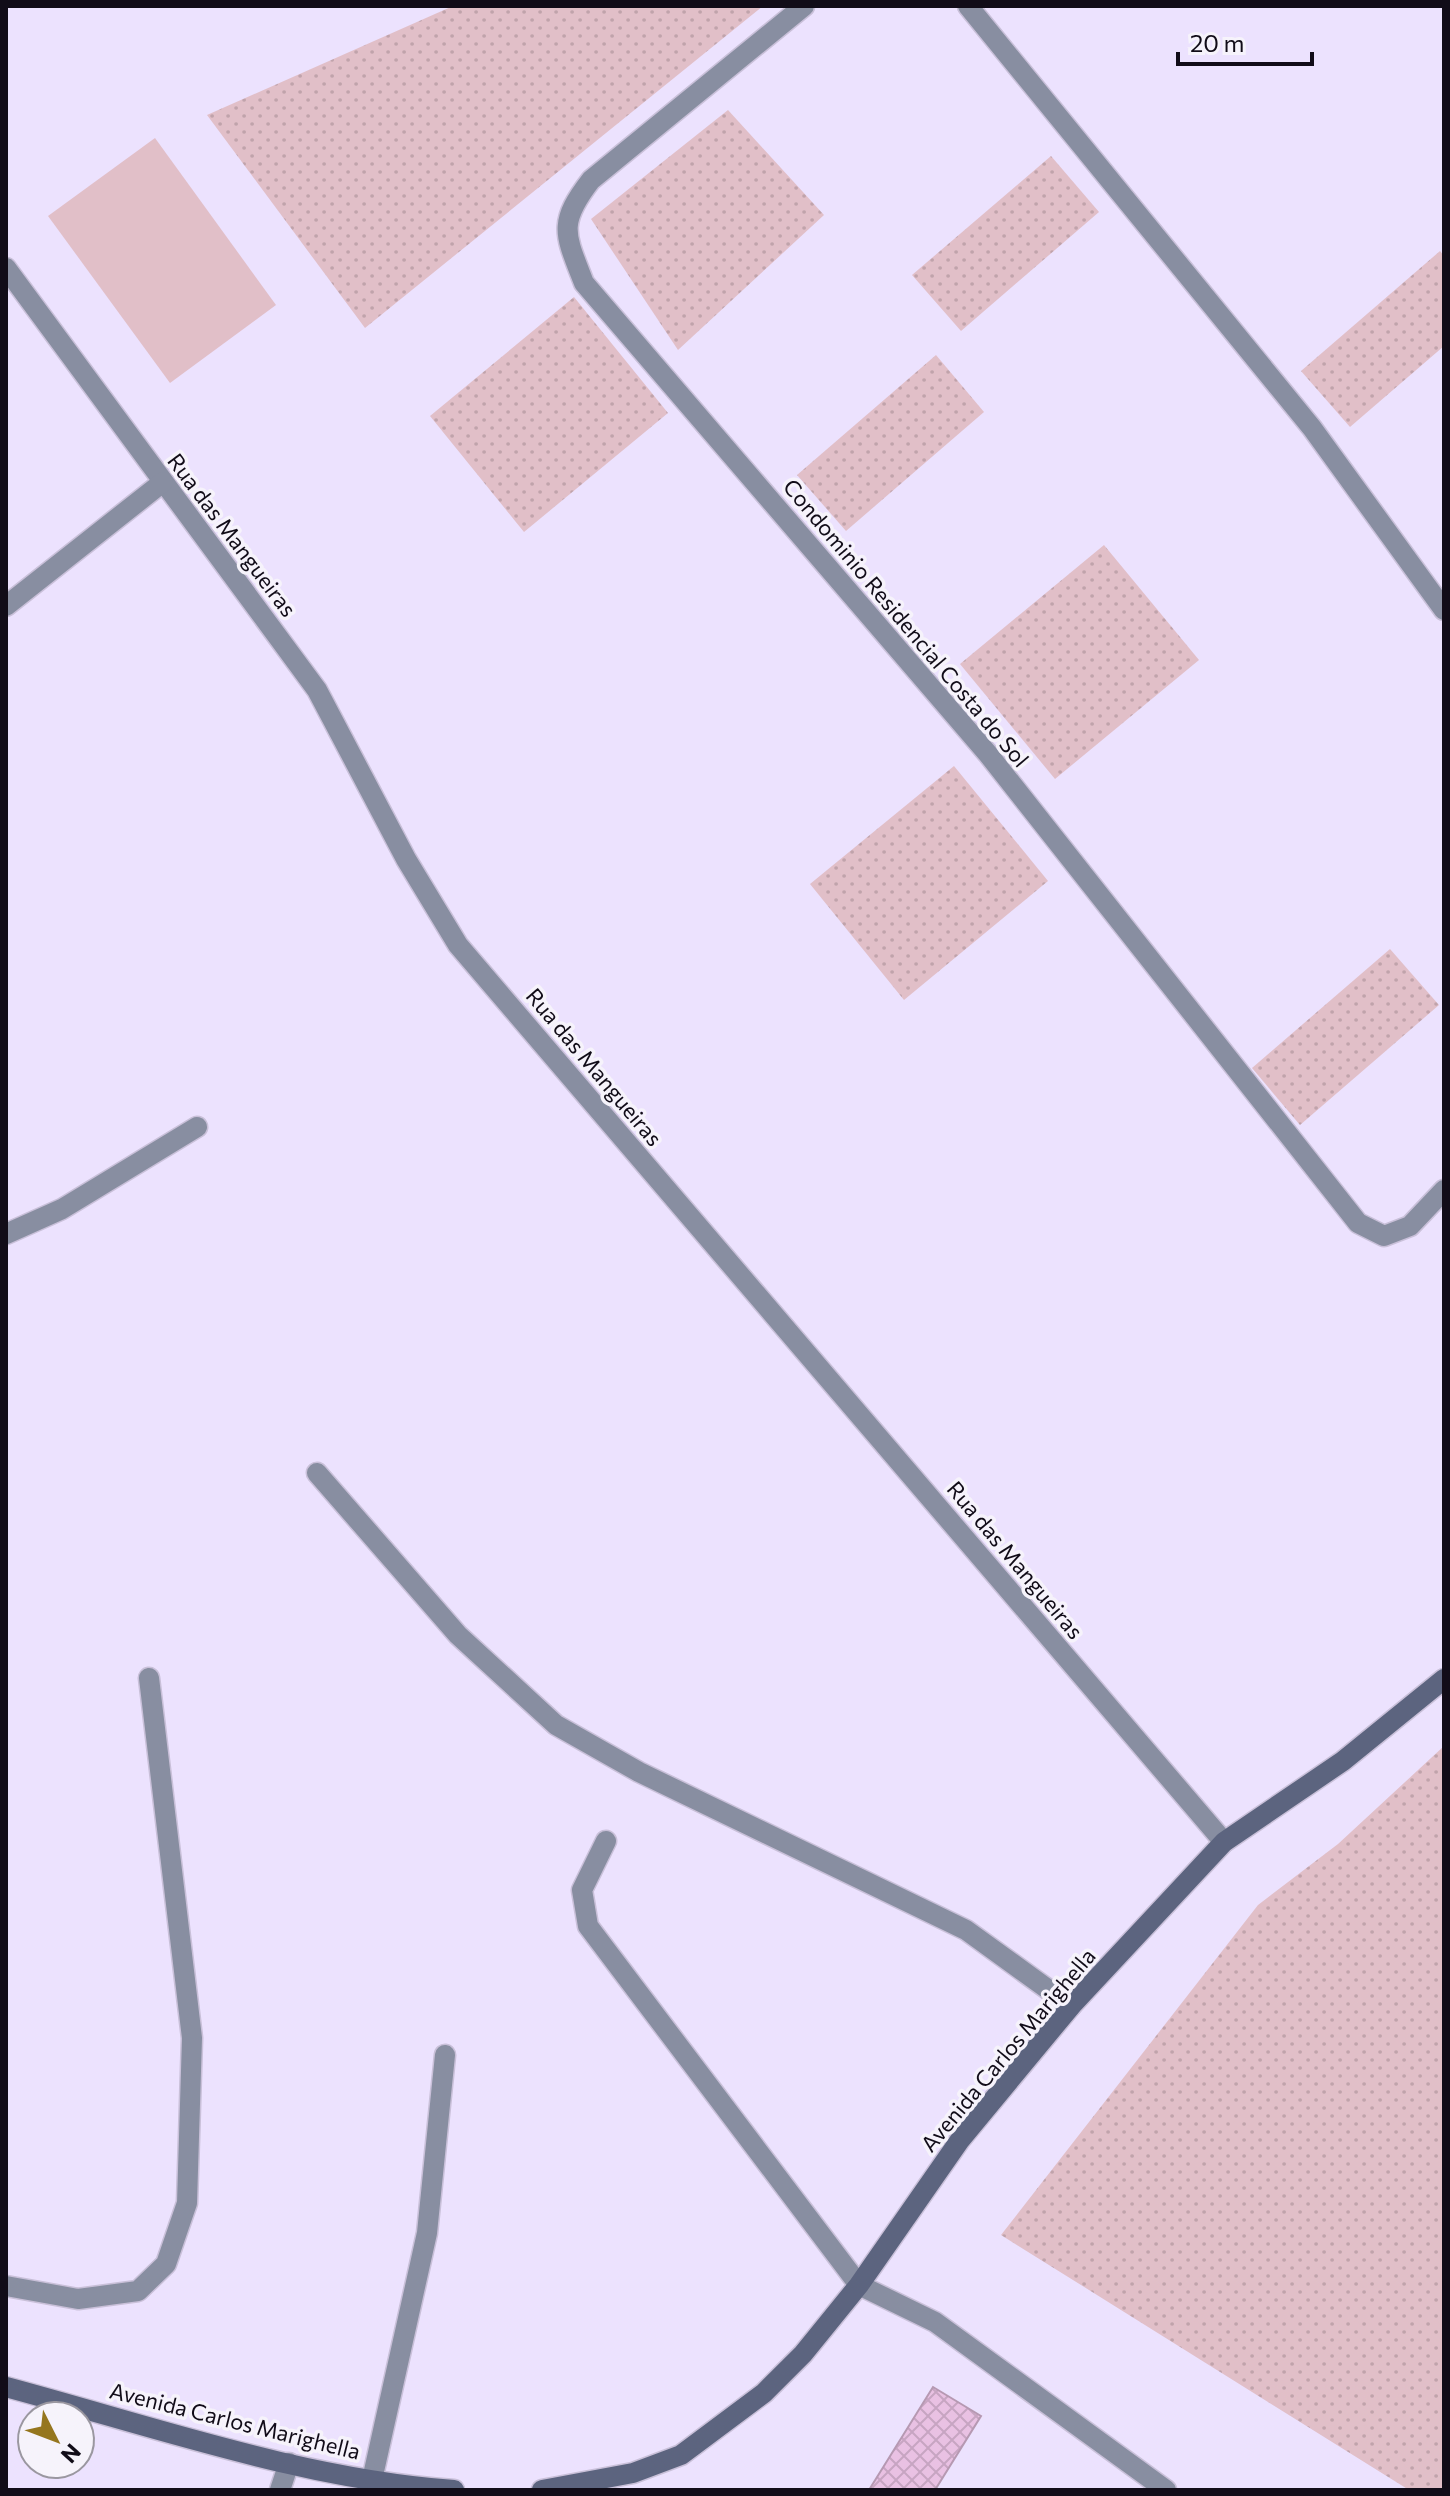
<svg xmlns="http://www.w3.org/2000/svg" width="1450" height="2496" viewBox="0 0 1450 2496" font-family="Commissioner,sans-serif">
	<defs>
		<pattern id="grass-dots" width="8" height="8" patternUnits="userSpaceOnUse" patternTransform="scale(2)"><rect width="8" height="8" fill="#e1bfc8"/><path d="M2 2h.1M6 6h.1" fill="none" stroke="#c0a3ab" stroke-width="1.8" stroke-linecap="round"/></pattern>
		<pattern id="building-cross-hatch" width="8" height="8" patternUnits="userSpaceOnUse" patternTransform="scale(2)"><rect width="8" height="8" fill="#e9c1e3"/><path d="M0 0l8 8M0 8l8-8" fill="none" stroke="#c7a5c2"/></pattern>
	</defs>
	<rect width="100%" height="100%" fill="#ece2fe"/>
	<g fill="url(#grass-dots)">
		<path d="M453,6h310l-398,322 -158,-213z"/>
		<path d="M728,110l96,105 -146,135 -87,-131z"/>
		<path d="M1051,156l48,56 -138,119 -49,-56z"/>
		<path d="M1440,251l4,5v90l-94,81 -49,-56z"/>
		<path d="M574,297l94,116 -144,119 -94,-116z"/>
		<path d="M936,355l48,57 -138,119 -49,-56z"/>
		<path d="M1104,545l95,115 -144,119 -95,-115z"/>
		<path d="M954,766l94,115 -144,119 -94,-116z"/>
		<path d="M1390,949l49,56 -139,120 -48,-57z"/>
		<path d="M1444,1746v744h-35l-408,-255 257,-330 80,-61z"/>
	</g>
	<path fill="#e1bfc8" d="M155,138l121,167 -106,78 -122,-167z"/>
	<path fill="url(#building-cross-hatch)" stroke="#b699b2" stroke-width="2" d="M933,2387l48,29 -46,74h-66z"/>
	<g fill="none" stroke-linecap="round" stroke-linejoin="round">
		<g stroke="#c9c0d9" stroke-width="23">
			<g id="lane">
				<path d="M859,2285l76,37 231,168"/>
				<path d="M372,2480l55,-247 18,-178"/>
			</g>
		</g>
		<g stroke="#c9c0d9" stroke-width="23">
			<g id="street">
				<path d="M804,6l-213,174c-34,44 -26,54 -7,103l404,471 370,469 26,13 26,-10 34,-36"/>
				<path d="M968,6l344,422 132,182"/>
				<path d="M6,268l311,422 89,169 52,86 766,897"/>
				<path d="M6,606l157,-124"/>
				<path d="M6,1234l56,-25 135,-82"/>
				<path d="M317,1473l141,162 98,90 83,47 327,158 105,76"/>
				<path d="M606,1841l-24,49 6,36 271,359"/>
				<path d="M6,2286l72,13 60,-8 28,-27 21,-61 5,-165 -43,-360"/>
				<path d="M280,2490l9,-27"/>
			</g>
		</g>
		<g stroke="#c9c0d9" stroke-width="23">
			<g id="secondary">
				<path d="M6,2387c146,39 296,92 448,103"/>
				<path d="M542,2490l91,-17 48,-18 83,-62 39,-39 56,-69 101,-145 111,-134 153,-164 119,-81 101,-82"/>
			</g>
		</g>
		<use href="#lane" stroke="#888ea1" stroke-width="20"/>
		<use href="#street" stroke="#888ea1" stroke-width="20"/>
		<use href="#secondary" stroke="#5c647f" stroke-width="20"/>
	</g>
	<g text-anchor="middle" stroke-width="7" stroke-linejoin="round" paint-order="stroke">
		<g font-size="22" fill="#110c18" stroke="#f6f3fb">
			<text transform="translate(232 535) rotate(53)" y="8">Rua das Mangueiras</text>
			<text transform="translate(906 623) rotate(50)" y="8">Condominio Residencial Costa do Sol</text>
			<text transform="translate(594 1067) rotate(50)" y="8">Rua das Mangueiras</text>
			<text transform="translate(1015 1560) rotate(50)" y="8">Rua das Mangueiras</text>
			<text transform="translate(1008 2050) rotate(-50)" y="8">Avenida Carlos Marighella</text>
			<text transform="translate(235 2421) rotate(14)" y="8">Avenida Carlos Marighella</text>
		</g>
	</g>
	<rect width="1450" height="2496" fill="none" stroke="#110c18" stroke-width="16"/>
	<g transform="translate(56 2440) rotate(132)"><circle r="38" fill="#f6f3fb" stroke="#9a97a0" stroke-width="2"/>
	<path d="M0-6L14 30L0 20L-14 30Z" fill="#95761e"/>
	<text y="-12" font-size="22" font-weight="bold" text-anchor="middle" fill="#110c18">N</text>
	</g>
	<path d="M1178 52v12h134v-12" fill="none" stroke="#110c18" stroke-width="4"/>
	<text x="1190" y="52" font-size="24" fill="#110c18" stroke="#f6f3fb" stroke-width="6" paint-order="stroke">20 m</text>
</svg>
